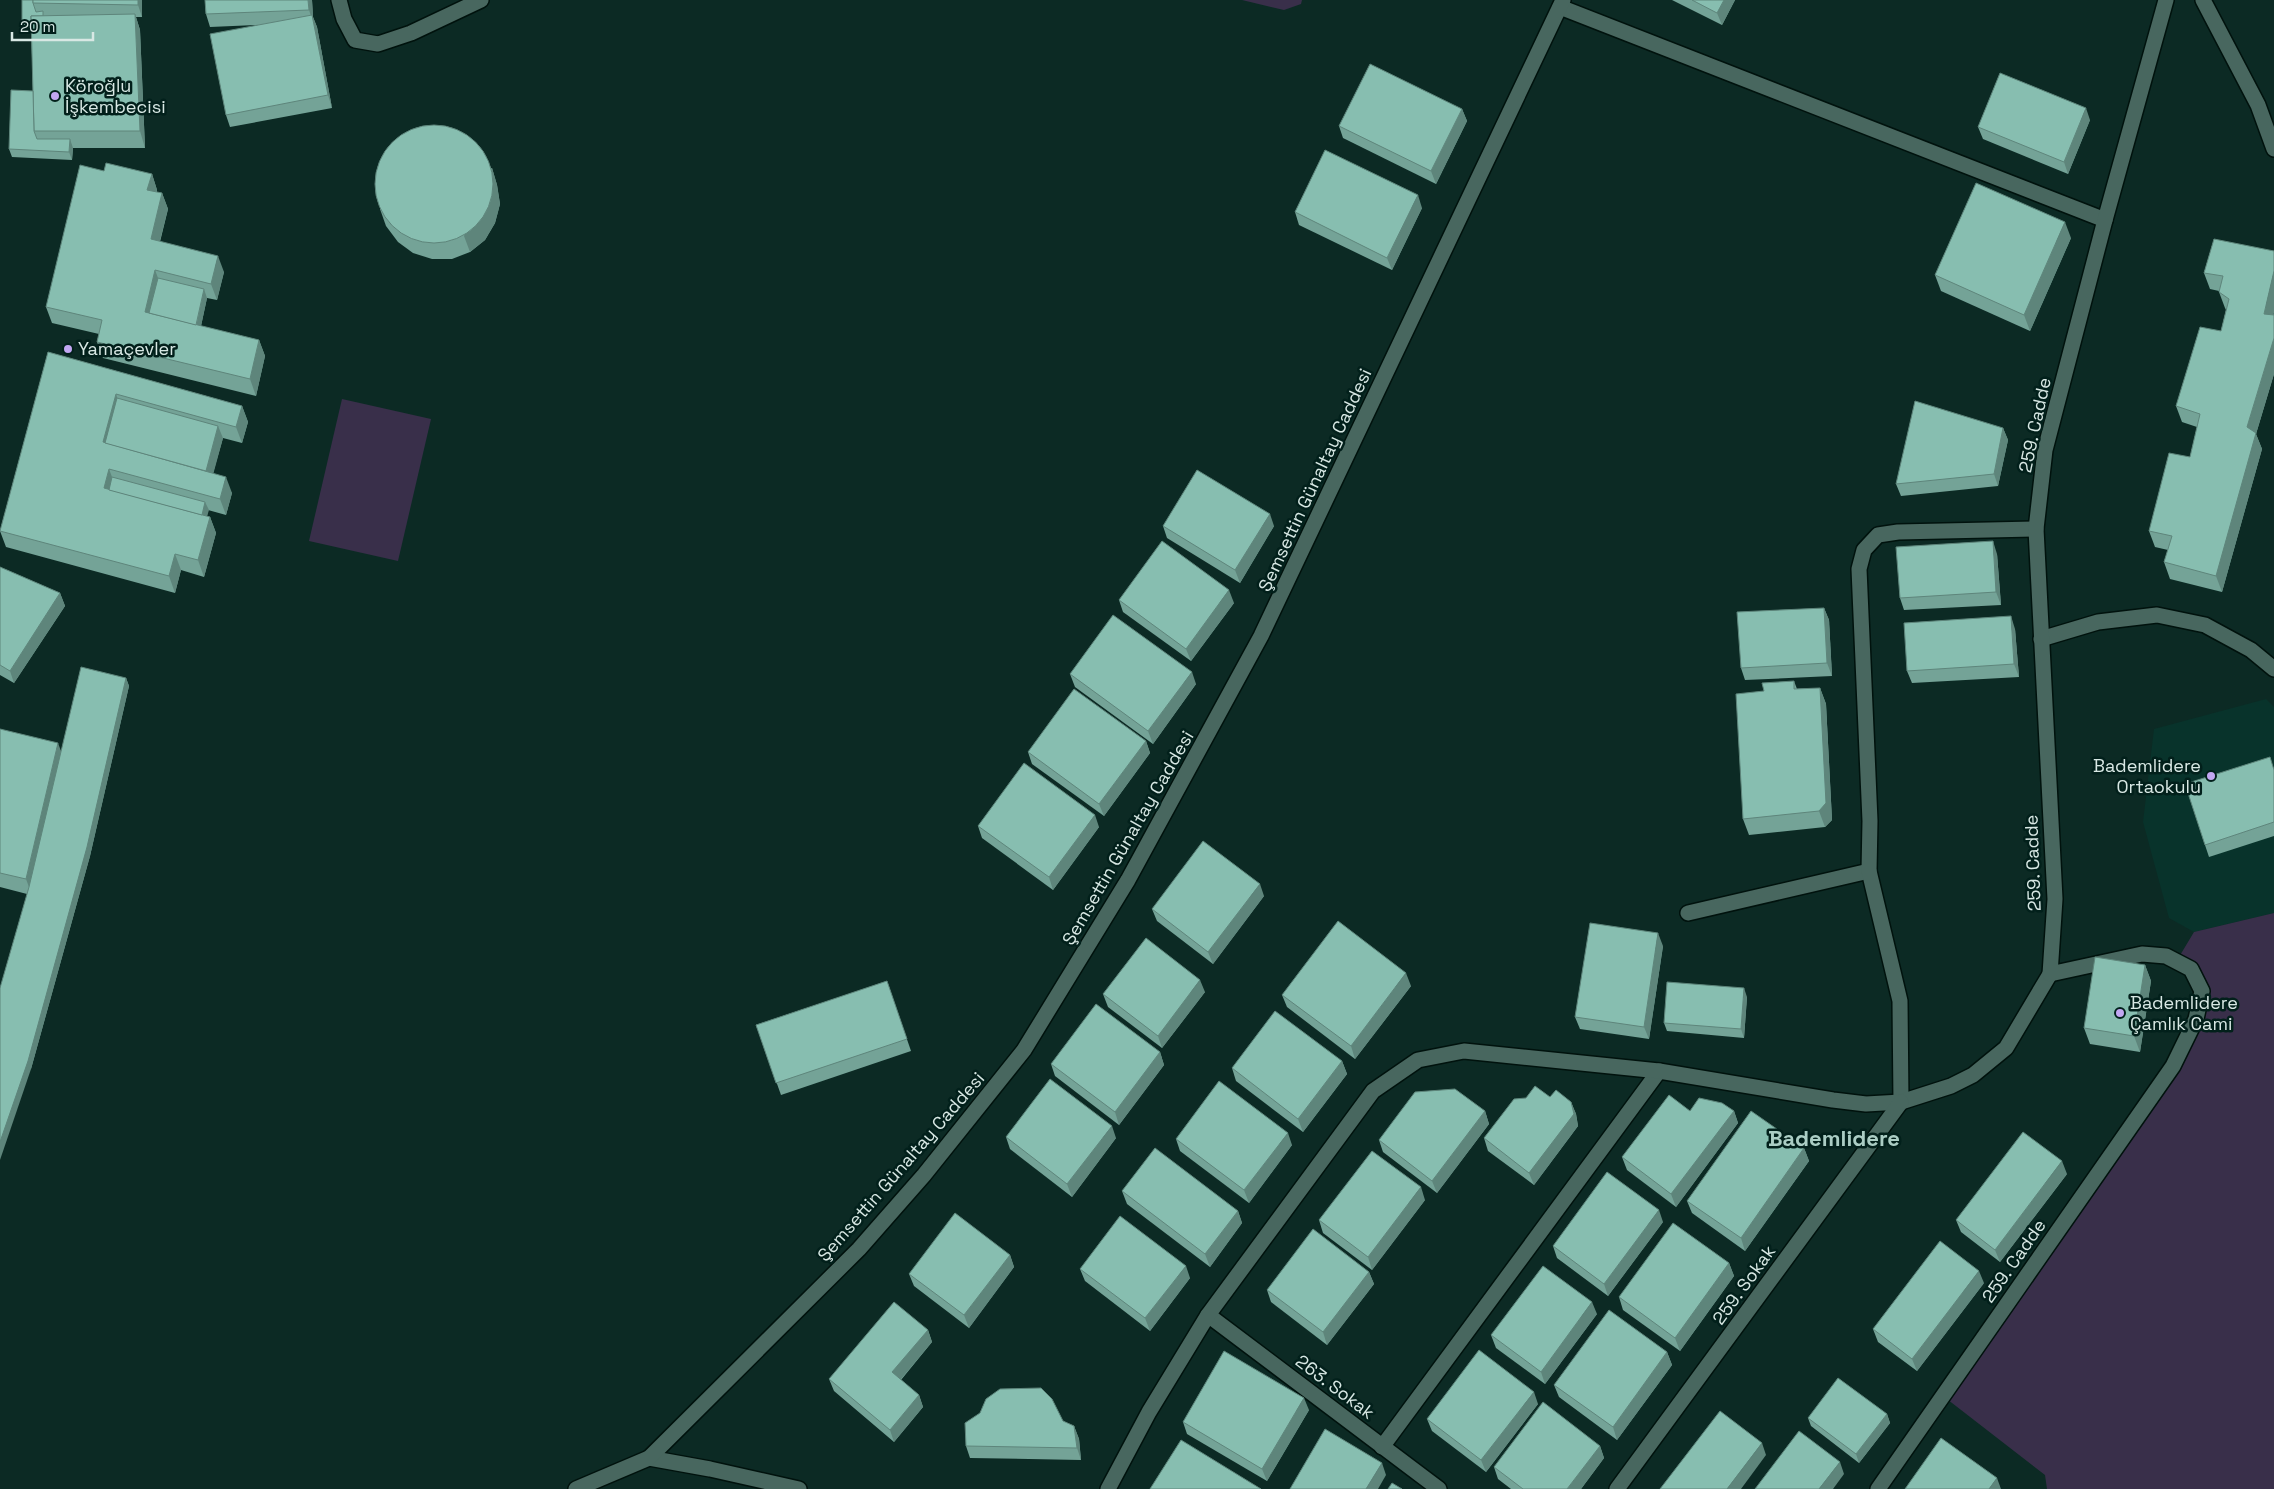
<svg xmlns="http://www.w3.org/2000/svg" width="2274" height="1489" viewBox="0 0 2274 1489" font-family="'Space Grotesk',sans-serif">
	<rect width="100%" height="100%" fill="#0c2a24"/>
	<path fill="#08332b" d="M2266,699l8,8v206l-80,19 -25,-14 -26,-96 11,-93z"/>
	<g fill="#392f4a">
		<path d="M1242,0h60l-1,4 -17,6z"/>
		<path d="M342,399l89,20 -33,142 -89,-20z"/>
		<path d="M2274,913v576h-227l-2,-14 -102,-79 230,-330 29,-75 -26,-29 18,-30z"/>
	</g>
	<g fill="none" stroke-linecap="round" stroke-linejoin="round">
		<g stroke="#00120d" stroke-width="18">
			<g id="minor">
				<path d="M339,0l5,19 11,21 23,4 33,-11 70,-33"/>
				<path d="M2203,0l55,105 16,44"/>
				<path d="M1560,7l545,213"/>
				<path d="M2041,639l57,-17 59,-7 48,10 46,25 23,19"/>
				<path d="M1688,913l181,-42"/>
				<path d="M1901,1102l-1,-101 -31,-130 1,-50 -11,-252 5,-19 14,-15 20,-3 138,-3"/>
				<path d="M1208,1315l231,174"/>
				<path d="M1382,1447l277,-376"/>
				<path d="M649,1458l61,11 89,20"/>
				<path d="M576,1489l73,-31 210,-209 65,-74 100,-125 104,-170 133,-244 302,-636"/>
				<path d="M1108,1489l41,-77 59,-97 165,-224 45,-31 46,-9 195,20 174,29 33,4 35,-2 50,-16 22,-11 33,-27 44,-74"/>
				<path d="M1617,1489l284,-387"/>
				<path d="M1878,1489l295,-423 23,-47 6,-28 -11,-22 -25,-13 -24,-2 -92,20 5,-75 -19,-370 9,-79 60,-230 61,-220"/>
			</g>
		</g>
		<use href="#minor" stroke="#48675f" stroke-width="15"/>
	</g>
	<g fill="#74a397">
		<path d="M22,0h120v17h-6l4,13 5,118h-72l-1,12 -60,-3 -3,-8 24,-58 -2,-65h-7l-2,-4z"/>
		<path d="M205,0h107l1,17 4,10 15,81 -102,19 -4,-12 32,-90 -48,2 -4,-13z"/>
		<path d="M1672,0h63l-13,25z"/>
		<path d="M1462,109l5,12 -31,63 -93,-46 -4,-12z"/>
		<path d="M2090,120l-22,54 -85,-35 -5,-12z"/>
		<path d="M492,168l5,17 3,19 -5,19 -10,17 -15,12 -18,7h-20l-19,-6 -15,-11 -12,-16 -6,-17z"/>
		<path d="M104,171l48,3 5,16v2l5,1 6,16 -8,33 64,30 -7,28 -10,-2 -6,28 58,14 6,16 -9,40 -153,-38 -6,-16 2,-8 -47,-11 -6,-16z"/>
		<path d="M1422,208l-30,62 -93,-45 -4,-13z"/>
		<path d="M2071,238l-41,93 -89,-40 -6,-16z"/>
		<path d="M2214,239l60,76v59l-18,60 6,15 -40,143 -52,-13 -6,-17 4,-12 -13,-3 -6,-16 41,-74 7,-30 -15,-5 -6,-16 45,-75 5,-21 -1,-2 -6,-16v-1l-9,-2 -6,-16z"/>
		<path d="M48,352l194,54 6,16 -6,21 -19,-5 -10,35 19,20 -6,22 -18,-5 -1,6 3,1 6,16 -12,44 -23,-7 -6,23 -169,-46 -6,-16z"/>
		<path d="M2003,428l5,12 -10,46 -97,10 -5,-12z"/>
		<path d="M1163,526h111l-34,57 -73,-45z"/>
		<path d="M1997,554l4,51 -97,5 -4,-12z"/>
		<path d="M0,567l60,26 5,13 -51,77 -14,-8z"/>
		<path d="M1119,600l115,3 -43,58 -68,-49z"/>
		<path d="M1824,608l5,12 3,56 -87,4 -4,-12z"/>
		<path d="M2015,629l4,48 -107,6 -5,-12z"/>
		<path d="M1070,674l126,10 -43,60 -78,-57z"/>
		<path d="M126,678l3,8 -39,170 -59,213 -4,-175 -27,-7v-158l61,22z"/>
		<path d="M1794,681l3,8 23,-1 6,16 6,116 -7,7 -76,8 -6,-16 21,-128z"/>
		<path d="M1146,741l4,12 -46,63 -72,-52 -4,-12z"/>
		<path d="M2274,768v68l-65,21 -4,-12z"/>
		<path d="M978,826l121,1 -46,63 -71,-52z"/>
		<path d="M1264,896l-51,68 -56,-43 -5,-12z"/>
		<path d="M1663,946l-14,93 -69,-10 -5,-12z"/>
		<path d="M2145,965l6,16 -11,71 -50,-8 -6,-16z"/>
		<path d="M887,981l24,70 -130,44 -25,-70z"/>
		<path d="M1411,986l-56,73 -68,-52 -5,-12z"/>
		<path d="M1205,992l-43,56 -54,-41 -5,-13z"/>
		<path d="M1747,997l-3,41 -77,-7 -3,-8z"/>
		<path d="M1160,1052l4,13 -45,60 -64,-49 -4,-12z"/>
		<path d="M1342,1061l5,13 -44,58 -67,-51 -4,-13z"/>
		<path d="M1550,1097l21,5 5,12 2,12 -44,59 -46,-34 -4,-13z"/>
		<path d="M1485,1111l4,13 -52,69 -54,-41 -4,-12z"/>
		<path d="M1734,1111l4,12 -62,84 -49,-37 -5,-13z"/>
		<path d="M1006,1137l110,1 -44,59 -62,-48z"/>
		<path d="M1176,1139l116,6 -43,58 -69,-52z"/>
		<path d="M1804,1148l5,13 -64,90 -53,-38 -5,-12z"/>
		<path d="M2067,1174l-67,88 -39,-30 -5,-12z"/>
		<path d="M1122,1191l116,20 4,12 -32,44 -83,-63z"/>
		<path d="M1425,1200l-53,70 -49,-37 -4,-13z"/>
		<path d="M1663,1222l-55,74 -51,-38 -4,-12z"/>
		<path d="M1010,1255l4,12 -45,61 -55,-42 -5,-12z"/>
		<path d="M1729,1263l5,13 -54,75 -57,-41 -4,-13z"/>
		<path d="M1080,1269l110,9 -40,53 -65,-50z"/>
		<path d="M1369,1272l5,12 -47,61 -56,-43 -4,-12z"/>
		<path d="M1984,1283l-67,88 -39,-29 -5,-13z"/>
		<path d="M1597,1314l-52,70 -49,-36 -5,-13z"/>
		<path d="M928,1330l4,12 -31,38 18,15 4,12 -29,35 -60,-51 -5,-12z"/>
		<path d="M1667,1352l5,13 -55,75 -58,-43 -5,-12z"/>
		<path d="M1538,1404l-52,68 -54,-41 -5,-12z"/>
		<path d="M1309,1410l-42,71 -80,-47 -4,-12z"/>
		<path d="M1887,1414l3,9 -31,40 -48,-37 -3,-8z"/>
		<path d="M1063,1421l11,5 5,13 2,21 -111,-2 -4,-12z"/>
		<path d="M1600,1446l4,12 -23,31h-70l-13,-10 -4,-12z"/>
	</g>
	<g fill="#5e857b">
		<path d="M138,0h4v17l-4,-12z"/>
		<path d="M308,0h4l1,17 4,10 15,81 -4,-13 -15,-73 -4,-12z"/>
		<path d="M1724,0h11l-13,25 -5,-12z"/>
		<path d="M135,14l5,16 5,118 -5,-17z"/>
		<path d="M2086,108l4,12 -22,54 -4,-12z"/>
		<path d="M1462,109l5,12 -31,63 -5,-13z"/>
		<path d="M70,139l3,9 -1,12 -3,-8z"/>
		<path d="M492,168l5,17 3,19 -5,19 -10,17 -15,12 -6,-16z"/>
		<path d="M152,174l5,16 -4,16 -6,-16z"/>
		<path d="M162,193l6,16 -12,47 -5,-17z"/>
		<path d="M1418,195l4,13 -30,62 -5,-12z"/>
		<path d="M2065,222l6,16 -41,93 -6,-16z"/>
		<path d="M218,256l6,16 -7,28 -6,-16z"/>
		<path d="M155,270l6,16 -9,35 -7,-9z"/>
		<path d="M2274,271v42l-4,17 -6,-16z"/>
		<path d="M204,289l3,9 -9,42 -3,-8z"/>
		<path d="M2274,338v36l-18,60 6,15 -40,143 -6,-16 31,-149z"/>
		<path d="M259,340l6,16 -9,40 -6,-17z"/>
		<path d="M116,394l5,16 -10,38 -8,-6z"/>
		<path d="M242,406l6,16 -6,21 -6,-16z"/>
		<path d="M218,426l5,12 -13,48 -5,-12z"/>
		<path d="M2003,428l5,12 -10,46 -4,-12z"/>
		<path d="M109,469l6,16 -3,13 -8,-10z"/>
		<path d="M226,477l6,16 -6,22 -6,-16z"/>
		<path d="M205,502l4,8 -6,19 -3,-8z"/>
		<path d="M1270,514l4,12 -34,57 -5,-13z"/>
		<path d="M210,517l6,16 -12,44 -6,-17z"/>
		<path d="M1993,541l4,13 4,51 -5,-13z"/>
		<path d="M175,554l6,16 -6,23 -6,-17z"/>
		<path d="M1229,590l5,13 -43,58 -5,-12z"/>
		<path d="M60,593l5,13 -51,77 -4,-12z"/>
		<path d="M1824,608l5,12 3,56 -5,-13z"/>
		<path d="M2011,616l4,13 4,48 -5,-13z"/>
		<path d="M1192,672l4,12 -43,60 -5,-13z"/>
		<path d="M126,678l3,8 -39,170 -59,213 -31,91v-18z"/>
		<path d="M1820,688l6,16 6,116 -7,7 -6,-16z"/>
		<path d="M1146,741l4,12 -46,63 -5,-12z"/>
		<path d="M58,743l6,16 -32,136 -6,-16z"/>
		<path d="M1095,815l4,12 -46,63 -4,-13z"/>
		<path d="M1260,884l4,12 -51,68 -5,-12z"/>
		<path d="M1658,933l5,13 -14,93 -5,-12z"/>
		<path d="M2145,965l6,16 -11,71 -6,-16z"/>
		<path d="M1406,973l5,13 -56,73 -4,-13z"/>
		<path d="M1200,980l5,12 -43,56 -4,-12z"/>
		<path d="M1744,988l3,9 -3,41 -3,-9z"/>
		<path d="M1160,1052l4,13 -45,60 -4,-13z"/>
		<path d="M1342,1061l5,13 -44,58 -5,-13z"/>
		<path d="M1571,1102l5,12 2,12 -44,59 -5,-12z"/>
		<path d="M1485,1111l4,13 -52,69 -5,-12z"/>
		<path d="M1734,1111l4,12 -62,84 -5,-13z"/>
		<path d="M1112,1126l4,12 -44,59 -5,-13z"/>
		<path d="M1288,1133l4,12 -43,58 -5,-13z"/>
		<path d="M1804,1148l5,13 -64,90 -4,-13z"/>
		<path d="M2062,1161l5,13 -67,88 -5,-12z"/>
		<path d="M1421,1187l4,13 -53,70 -4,-13z"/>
		<path d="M1659,1210l4,12 -55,74 -4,-12z"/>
		<path d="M1238,1211l4,12 -32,44 -5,-13z"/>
		<path d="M1010,1255l4,12 -45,61 -5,-13z"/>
		<path d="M1729,1263l5,13 -54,75 -5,-13z"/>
		<path d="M1186,1266l4,12 -40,53 -5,-13z"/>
		<path d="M1979,1271l5,12 -67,88 -5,-12z"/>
		<path d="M1369,1272l5,12 -47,61 -4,-13z"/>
		<path d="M1592,1302l5,12 -52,70 -4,-12z"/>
		<path d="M928,1330l4,12 -36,43 -4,-13z"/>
		<path d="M1667,1352l5,13 -55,75 -4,-13z"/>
		<path d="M1534,1392l4,12 -52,68 -5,-12z"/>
		<path d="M919,1395l4,12 -29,35 -4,-12z"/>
		<path d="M1304,1398l5,12 -42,71 -5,-12z"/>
		<path d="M1887,1414l3,9 -31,40 -3,-9z"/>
		<path d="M1074,1426l5,13 2,21 -4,-12z"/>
		<path d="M1762,1443l4,12 -25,34h-14z"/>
		<path d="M1600,1446l4,12 -23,31h-14z"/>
		<path d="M1840,1462l4,12 -11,15h-14z"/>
		<path d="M1382,1463l4,12 -8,14h-12z"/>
		<path d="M1997,1478l4,11h-12z"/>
	</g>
	<g fill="#87beb0" stroke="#5e857b">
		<path d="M22,0h11v3l3,9 7,-1v5h-12v6h-9z"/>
		<path d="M33,0h105v5l-105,-2z"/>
		<path d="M205,0h103l1,10 -103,4z"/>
		<path d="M1692,0h32l-7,13z"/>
		<path d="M135,14l5,117h-106l-3,-115z"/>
		<path d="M312,15l16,80 -102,20 -16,-81z"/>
		<path d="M1370,64l92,45 -31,62 -92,-45z"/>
		<path d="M2000,73l86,35 -22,54 -86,-35z"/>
		<path d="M11,90l22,1 1,40 3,8h33l-1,13 -60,-3z"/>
		<circle cx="434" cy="184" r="59"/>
		<path d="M1325,150l93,45 -31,63 -92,-46z"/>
		<path d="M106,163l46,11 -5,16 15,3 -11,46 67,17 -7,28 -56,-14 -10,42 114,28 -9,39 -153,-37 5,-22 -56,-13 34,-142 24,6z"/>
		<path d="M1976,183l89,39 -41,93 -89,-40z"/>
		<path d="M2214,239l60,12v20l-10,43 10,1v23l-27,89 9,6 -40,143 -52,-14 8,-26 -23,-5 20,-78 21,4 10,-43 -24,-8 24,-79 21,4 8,-32 -10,-7 4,-16 -19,-3z"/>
		<path d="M158,278l46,11 -8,36 -47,-12z"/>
		<path d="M48,352l194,54 -6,21 -120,-33 -13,48 123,35 -6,22 -111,-30 -5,19 106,29 -12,43 -23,-6 -6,22 -169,-45z"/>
		<path d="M117,398l101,28 -12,45 -101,-28z"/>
		<path d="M1915,401l88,27 -9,46 -98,10z"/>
		<path d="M1197,470l73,44 -35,56 -72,-44z"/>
		<path d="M112,477l93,25 -3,13 -93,-25z"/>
		<path d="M1162,541l67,49 -43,59 -67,-49z"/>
		<path d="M1993,541l3,51 -96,6 -4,-51z"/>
		<path d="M0,567l60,26 -50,78 -10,-6z"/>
		<path d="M1824,608l3,55 -86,5 -4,-56z"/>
		<path d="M1113,615l79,57 -44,59 -78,-57z"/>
		<path d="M2011,616l3,48 -107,7 -3,-48z"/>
		<path d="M81,667l45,11 -39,169 -59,214 -28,81v-154l29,-101z"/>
		<path d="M1794,681v8l26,-1 6,115 -7,8 -76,8 -7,-125 28,-3 -2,-8z"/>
		<path d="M1074,689l72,52 -47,63 -71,-52z"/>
		<path d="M0,729l58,14 -32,136 -26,-6z"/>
		<path d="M2270,757l4,13v52l-69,23 -20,-61z"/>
		<path d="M1024,763l71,52 -46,62 -71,-51z"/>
		<path d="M1203,841l57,43 -52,68 -56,-43z"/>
		<path d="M1338,921l68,52 -55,73 -69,-51z"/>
		<path d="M1590,923l68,10 -14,94 -69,-10z"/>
		<path d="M1146,938l54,42 -42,56 -55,-42z"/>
		<path d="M2095,957l50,8 -11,71 -50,-8z"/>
		<path d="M887,981l20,58 -131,44 -20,-58z"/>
		<path d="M1667,982l77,6 -3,41 -77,-6z"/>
		<path d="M1096,1004l64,48 -45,60 -64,-48z"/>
		<path d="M1275,1011l67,50 -44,58 -66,-51z"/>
		<path d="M1050,1079l62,47 -45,58 -61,-47z"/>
		<path d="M1219,1081l69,52 -44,57 -68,-51z"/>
		<path d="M1535,1086l15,11 6,-7 15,12 3,12 -45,59 -45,-35 30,-39 12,-1z"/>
		<path d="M1455,1089l30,22 -53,70 -53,-41 36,-48z"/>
		<path d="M1669,1095l21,16 9,-13 23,5 12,8 -63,83 -49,-37z"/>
		<path d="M1751,1111l53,37 -63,90 -54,-37z"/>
		<path d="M2023,1132l39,29 -67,89 -39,-30z"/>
		<path d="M1155,1148l83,63 -33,43 -83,-63z"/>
		<path d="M1372,1151l49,36 -53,70 -49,-37z"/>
		<path d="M1607,1172l52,38 -55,74 -51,-38z"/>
		<path d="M955,1213l55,42 -46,60 -55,-41z"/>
		<path d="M1120,1216l66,50 -41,52 -65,-49z"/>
		<path d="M1673,1223l56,40 -54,75 -56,-41z"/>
		<path d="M1313,1229l56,43 -46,60 -56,-42z"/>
		<path d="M1940,1241l39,30 -67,88 -39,-30z"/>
		<path d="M1543,1266l49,36 -51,70 -50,-37z"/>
		<path d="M894,1302l34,28 -36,42 27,23 -29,35 -61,-51z"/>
		<path d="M1609,1310l58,42 -54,75 -59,-42z"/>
		<path d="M1479,1350l55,42 -53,68 -54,-41z"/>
		<path d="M1224,1351l80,47 -42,71 -79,-47z"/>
		<path d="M1838,1378l49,36 -31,40 -48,-36z"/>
		<path d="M1041,1388l11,11 11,22 11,5 3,22 -111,-2 -1,-23 15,-10 6,-14 14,-10z"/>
		<path d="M1543,1402l57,44 -33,43h-44l-29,-22z"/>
		<path d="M1720,1411l42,32 -35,46h-67z"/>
		<path d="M1325,1429l57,34 -16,26h-76z"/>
		<path d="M1799,1431l41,31 -21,27h-64z"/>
		<path d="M1941,1438l56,40 -8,11h-84z"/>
		<path d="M1181,1440l80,49h-111z"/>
		<path d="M1392,1483l10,6h-14z"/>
	</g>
	<g fill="#c2a7f2" stroke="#02201b" stroke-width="2">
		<circle cx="55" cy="96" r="5"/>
		<circle cx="68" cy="349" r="5"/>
		<circle cx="2211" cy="776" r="5"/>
		<circle cx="2120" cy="1013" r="5"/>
	</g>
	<g text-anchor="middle" stroke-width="5" stroke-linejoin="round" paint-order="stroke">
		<g font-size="18" fill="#d8e8e4" stroke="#02201b" text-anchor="start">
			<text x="65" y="92">Köroğlu<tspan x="65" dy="21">İşkembecisi</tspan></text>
			<text x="78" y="355">Yamaçevler</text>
			<text x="2201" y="772" text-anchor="end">Bademlidere<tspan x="2201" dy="21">Ortaokulu</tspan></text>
			<text x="2130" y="1009">Bademlidere<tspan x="2130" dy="21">Çamlık Cami</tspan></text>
		</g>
		<g font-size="18" fill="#d8e8e4" stroke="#02201b">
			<text transform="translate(2035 425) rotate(-78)" y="6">259. Cadde</text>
			<text transform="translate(1315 480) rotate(-65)" y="6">Şemsettin Günaltay Caddesi</text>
			<text transform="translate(1128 838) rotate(-60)" y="6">Şemsettin Günaltay Caddesi</text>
			<text transform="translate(2033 863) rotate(-92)" y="6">259. Cadde</text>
			<text transform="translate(901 1167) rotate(-49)" y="6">Şemsettin Günaltay Caddesi</text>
			<text transform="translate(2014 1261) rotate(-55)" y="6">259. Cadde</text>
			<text transform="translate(1744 1285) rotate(-54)" y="6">259. Sokak</text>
			<text transform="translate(1335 1387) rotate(37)" y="6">263. Sokak</text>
		</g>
		<g font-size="22" font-weight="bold" fill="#abcdc4" stroke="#02201b">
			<text x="1834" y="1146">Bademlidere</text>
		</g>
	</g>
	<path d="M12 32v8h81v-8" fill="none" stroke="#d8e8e4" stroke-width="2.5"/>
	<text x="20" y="32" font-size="15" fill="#d8e8e4" stroke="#02201b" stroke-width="4" paint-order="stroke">20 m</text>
</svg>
